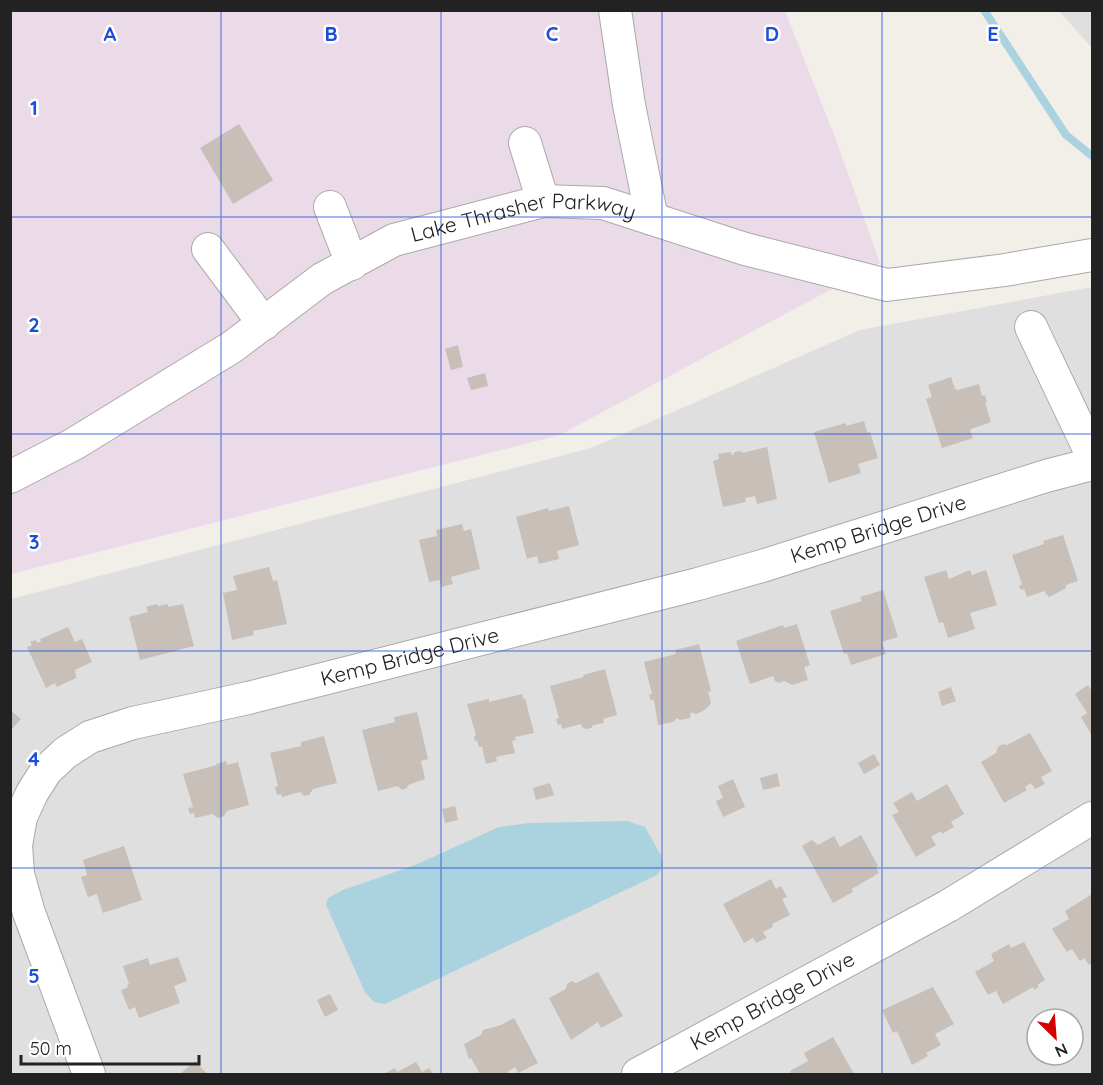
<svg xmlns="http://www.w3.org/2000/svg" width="1103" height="1085" viewBox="0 0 1103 1085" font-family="Quicksand,sans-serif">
	<rect width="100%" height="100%" fill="#f2efe9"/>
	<g fill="#e0dfdf" fill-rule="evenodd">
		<path d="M1059,11h33v37z"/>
		<path d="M1092,287v787h-1081v-475l580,-151 269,-118zM1037,1019h36v36h-36z"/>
	</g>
	<path fill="#ebdbe8" d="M11,11h774l50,126 45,126 -320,172 -549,139z"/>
	<path fill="#aad3df" d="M628,821l17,6 16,28 2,11 -6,9 -272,129 -11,-2 -9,-10 -39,-87 2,-7 15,-8 72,-25 84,-38 30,-4z"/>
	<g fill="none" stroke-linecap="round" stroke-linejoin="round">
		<path stroke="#aad3df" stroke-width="8" d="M984,10l82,125 26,21"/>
	</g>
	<g fill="#c7bfb8">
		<path d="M239,124l34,56 -40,24 -33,-56z"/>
		<path d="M458,345l5,22 -12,3 -6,-21z"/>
		<path d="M485,373l3,13 -17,4 -4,-12z"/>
		<path d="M951,377l4,12 3,1 21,-6 3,12 3,-1 2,7 -2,1 6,19 -20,7 -1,1 3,8 -31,10 -16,-49 6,-2 -4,-12z"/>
		<path d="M864,421l3,11h3l8,26 -20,6 3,9 -32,10 -15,-51 32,-9v3z"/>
		<path d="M767,447l10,52 -20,5 -2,-8 -10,2 1,4 -23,5 -10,-46 6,-2 -1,-5 13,-2 1,4 3,-4 6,-1 1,2z"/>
		<path d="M569,506l10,39 -22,6 2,8 -20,5 -2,-8 -10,3 -11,-42 32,-9 1,3z"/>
		<path d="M462,524l2,7 7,-2 9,40 -29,8 2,7 -12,3 -1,-7 -11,2 -10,-42 18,-4 -1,-6z"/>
		<path d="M1063,535l15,46 -12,4v3l-17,9 -5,-6 -17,6 -3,-8 -3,1 -2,-4 3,-2 -10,-29 32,-11 -1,-3z"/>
		<path d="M269,567l4,14 4,-1 10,44 -34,7 1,4 -22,5 -9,-47 14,-3 -4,-14z"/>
		<path d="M946,570l3,9 21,-9 2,5 14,-5 11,35 -27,8 5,16 -27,9 -5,-16 -4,1 -15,-46z"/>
		<path d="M883,590l15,47 -16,5 4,12 -35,11 -4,-12 -3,1 -14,-43 32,-10 -2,-4z"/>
		<path d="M157,604l1,2 10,-2v3l15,-3 11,42 -54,14 -11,-43 19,-5 -2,-5z"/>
		<path d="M797,624l13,41 -6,2 4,13 -16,5 -8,-4 -5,2 -4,-2 -2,-5 -23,8 -14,-43 47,-16 1,3z"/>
		<path d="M68,627l7,15 7,-3 10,23 -17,8 1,8 -19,9 -2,-4 -9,5 -19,-41 5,-2 -2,-3 6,-2 1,3 4,-2 -1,-2z"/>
		<path d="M699,644l12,47 -3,1 3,11 -4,5 -6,4 -5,2 -5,-2 -1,6 -10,2 -3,-2 -4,4 -15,3 -4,-25h-3l-2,-5 3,-1 -8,-32 32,-8 -1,-4z"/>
		<path d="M605,669l12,46 -14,4 1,4 -11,2 -2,3 -5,1 -4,-2 -1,-3 -19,5 -1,-5 -3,1 -2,-6 3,-1 -9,-32 34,-9 -1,-2z"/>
		<path d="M1088,685l3,5 1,-1v47l-11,-19 6,-4 -12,-19z"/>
		<path d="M951,687l5,14 -14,5 -4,-14z"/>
		<path d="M522,694l1,5 2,-1 9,35 -19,4 1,3 -4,1 3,12 -19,4 1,4 -11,3 -4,-17h-3l-2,-7 -2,1 -1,-5 2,-1 -9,-31 22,-5v3z"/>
		<path d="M10,710l11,9 -11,12z"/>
		<path d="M417,712l11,47 -7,2 4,18 -17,6 -1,3 -5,2 -4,-4 -20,5 -16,-61 33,-8 -1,-5z"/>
		<path d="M1030,733l22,38 -11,6 4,7 -10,5 -4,-6 -6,4 2,3 -23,13 -23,-41 15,-9 2,-6 5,-3 4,1z"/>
		<path d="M324,736l13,47 -24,6 -4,6 -5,1 -4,-4 -18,5 -1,-3 -4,1 -2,-8 3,-1 -8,-33 31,-7v-4z"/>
		<path d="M874,754l6,11 -16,9 -6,-11z"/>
		<path d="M226,761l1,4 11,-3 11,43 -22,6 -3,5 -6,2 -5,-4 -18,4 -1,-5 -4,1 -2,-6 5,-1 -10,-33 34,-9 -1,-1z"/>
		<path d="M777,773l3,13 -17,4 -3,-12z"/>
		<path d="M733,779l12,28 -22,10 -7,-16 7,-3 -5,-12z"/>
		<path d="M550,783l4,12 -18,5 -3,-12z"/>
		<path d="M947,784l17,30 -13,8 3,5 -12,7 -1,-3 -10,6 5,8 -20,12 -24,-42 7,-3 -6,-9 19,-11 5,9z"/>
		<path d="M455,806l3,14 -13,3 -3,-14z"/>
		<path d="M861,835l17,31 -2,1 3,6 -27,16 1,3 -20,11 -31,-57 10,-6 6,5 16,-9 6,11z"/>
		<path d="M124,846l18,54 -39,13 -6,-19 -9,3 -7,-20 6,-2 -4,-15z"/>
		<path d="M771,879l5,10 5,-3 6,11 -5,2 8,16 -18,9 1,3 -10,5 4,6 -11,5 -3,-5 -9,5 -21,-39z"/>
		<path d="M1092,894v69l-3,2 -5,-7 -4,3 -8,-12 -5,3 -15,-23 17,-10 -4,-8z"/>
		<path d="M1024,942l21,38 -8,5 2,2 -5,3 -1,-3 -30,17 -7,-13 -8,4 -13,-23 19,-11 -3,-7 18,-10 2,4z"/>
		<path d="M178,957l9,24 -13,5 6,17 -41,15 -4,-11 -6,3 -8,-20 7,-3 -1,-2 2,-1 -6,-18 25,-8 2,7z"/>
		<path d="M598,972l25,44 -22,12 -3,-6 -27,18 -22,-42 17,-9 1,-5 5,-3 4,2z"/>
		<path d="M933,987l21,37 -19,10 6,11 -15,8 2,3 -16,9 -15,-34 -4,2 -11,-23z"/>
		<path d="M330,994l8,16 -13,7 -8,-17z"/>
		<path d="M514,1018l24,45 -20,10 -3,-6 -8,5 1,2h-28l-9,-16 -2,1 -5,-15 17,-9 2,-5 18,-5z"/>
		<path d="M833,1037l21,37h-62l-2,-3 18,-10 -4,-8z"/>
		<path d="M195,1061l12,13h-27z"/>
		<path d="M416,1062l6,10 7,-4 4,6h-49l11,-6 2,4z"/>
	</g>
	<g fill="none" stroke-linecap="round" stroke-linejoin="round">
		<g stroke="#a9a9a9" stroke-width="34">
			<g id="minor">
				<path d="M615,10l14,95 23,114"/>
				<path d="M525,143l18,58"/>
				<path d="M330,207l22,57"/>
				<path d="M208,249l56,75"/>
				<path d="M1031,327l61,128"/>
				<path id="s1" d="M10,477l64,-33 158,-97 90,-68 72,-39 149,-39 60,2 142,46 142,36 118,-15 87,-15"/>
				<path id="s2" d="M89,1074l-60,-161 -11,-39 -2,-29 5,-28 11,-24 14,-22 19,-18 25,-16 43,-14 115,-25 450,-114 64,-18 284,-90 46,-12"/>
				<path id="s3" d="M638,1074l310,-168 144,-88"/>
			</g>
		</g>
		<use href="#minor" stroke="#fff" stroke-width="32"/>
	</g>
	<path fill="none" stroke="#1d4ed8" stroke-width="1.5" stroke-opacity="0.55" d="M221,10v1064M441,10v1064M662,10v1064M882,10v1064M10,217h1082M10,434h1082M10,651h1082M10,868h1082"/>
	<g text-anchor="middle" stroke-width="5" stroke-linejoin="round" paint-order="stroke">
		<g font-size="21" fill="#222" stroke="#fff">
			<text dy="7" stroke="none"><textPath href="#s1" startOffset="585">Lake Thrasher Parkway</textPath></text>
			<text dy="7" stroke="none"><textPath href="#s2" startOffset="1194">Kemp Bridge Drive</textPath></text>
			<text dy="7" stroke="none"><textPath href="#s2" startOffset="708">Kemp Bridge Drive</textPath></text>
			<text dy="7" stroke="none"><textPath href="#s3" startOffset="153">Kemp Bridge Drive</textPath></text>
		</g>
	</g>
	<g font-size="20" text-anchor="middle" font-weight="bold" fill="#1d4ed8" stroke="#fff" stroke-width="5" stroke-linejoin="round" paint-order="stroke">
		<text x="110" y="41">A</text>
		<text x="331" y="41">B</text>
		<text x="552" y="41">C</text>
		<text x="772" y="41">D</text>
		<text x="993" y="41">E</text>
		<text x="34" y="115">1</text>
		<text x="34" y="332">2</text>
		<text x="34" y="549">3</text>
		<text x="34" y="766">4</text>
		<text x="34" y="983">5</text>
	</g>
	<rect width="1103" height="1085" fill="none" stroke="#222222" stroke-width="24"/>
	<g transform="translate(1055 1037) rotate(155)"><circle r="28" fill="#ffffff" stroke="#a7a7a7" stroke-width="1.5"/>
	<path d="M0-4.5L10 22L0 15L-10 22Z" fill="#d40000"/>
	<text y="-9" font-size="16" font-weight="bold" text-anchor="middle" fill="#222222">N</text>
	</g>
	<path d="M21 1055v9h178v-9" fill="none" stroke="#222222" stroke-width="3"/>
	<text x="30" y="1055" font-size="18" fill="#222222" stroke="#ffffff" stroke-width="4.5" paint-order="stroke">50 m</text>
</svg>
